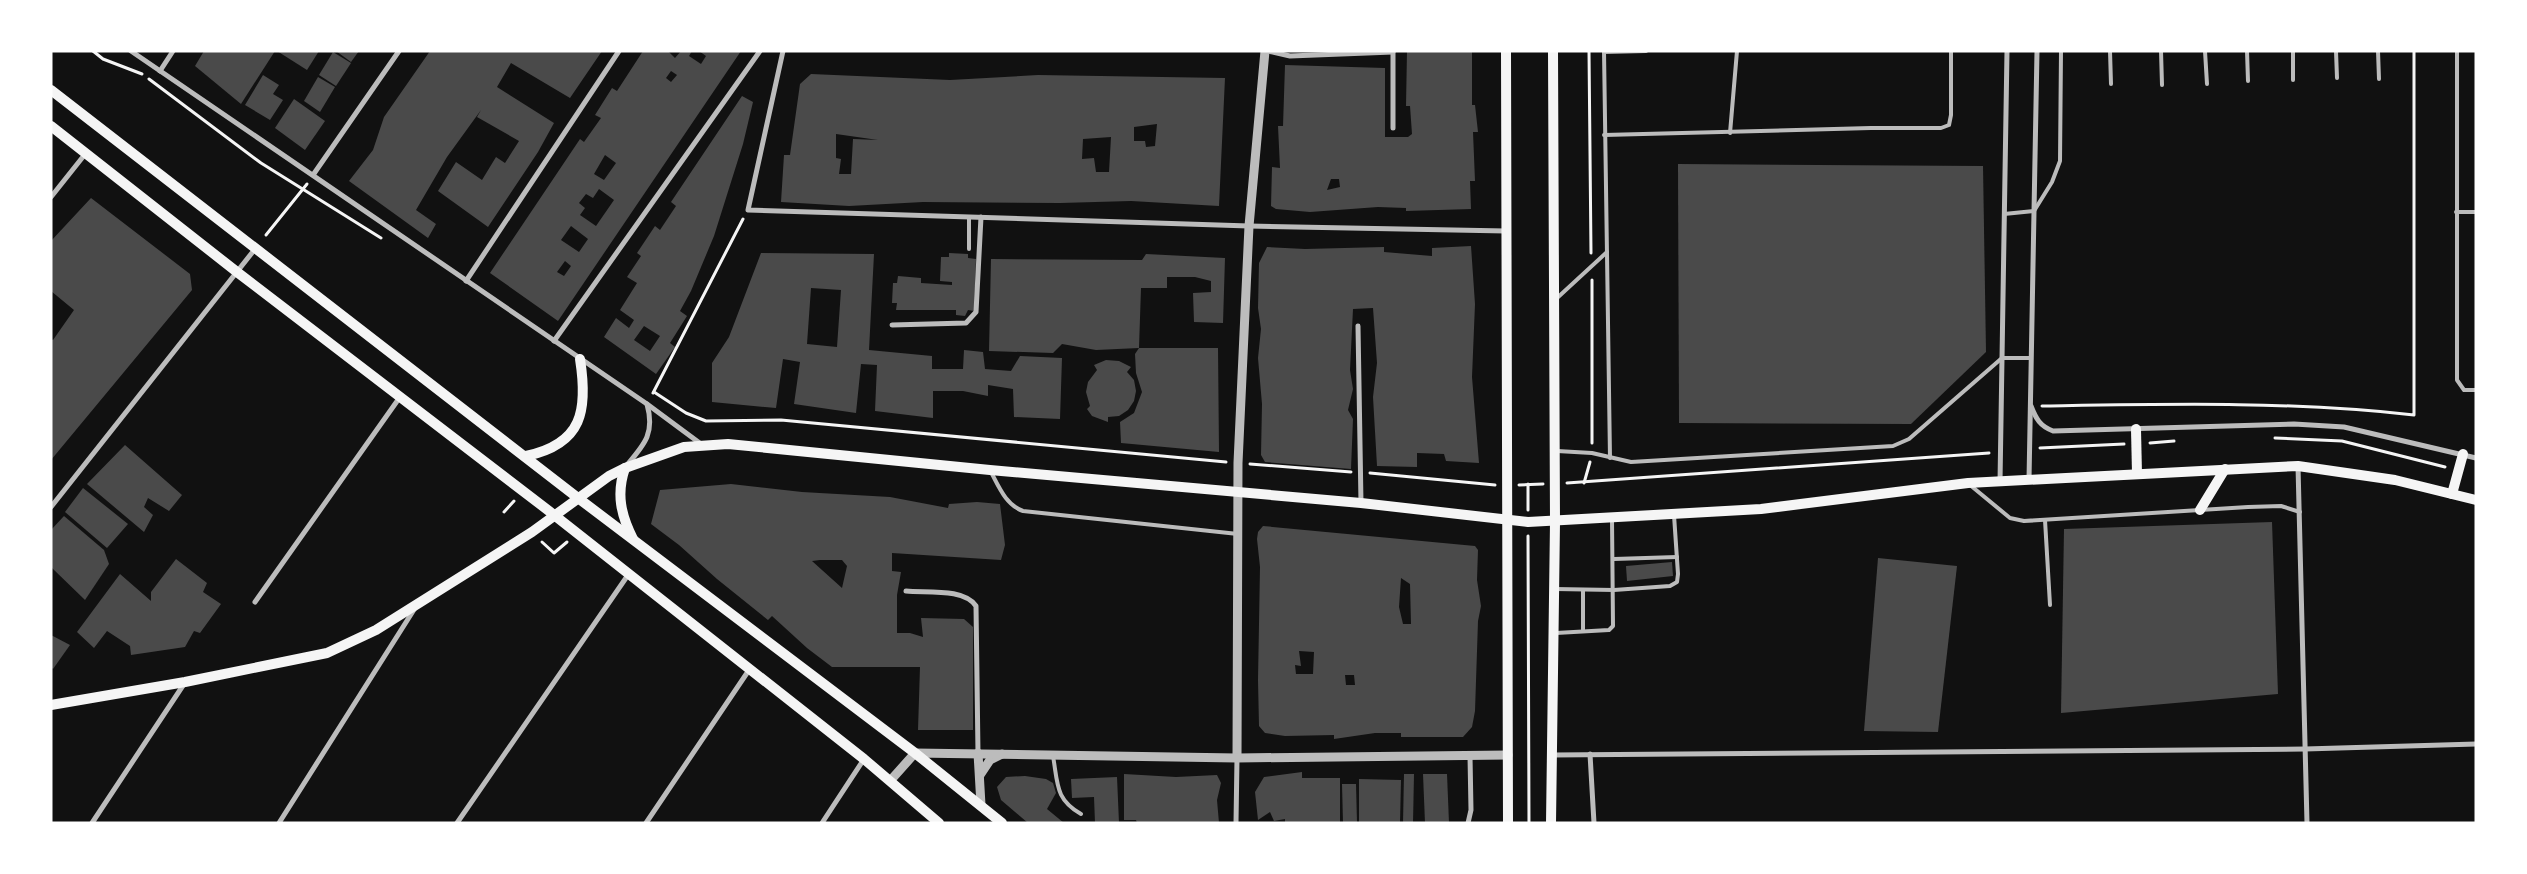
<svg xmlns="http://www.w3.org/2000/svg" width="2527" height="874" viewBox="0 0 2527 874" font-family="'Asap Condensed',sans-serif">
	<rect width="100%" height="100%" fill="#111"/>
	<g fill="#4a4a4a" fill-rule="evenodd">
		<path d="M204,51h71l-34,53 -46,-38z"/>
		<path d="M277,51h42l-12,19z"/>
		<path d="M336,51h23l-8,11z"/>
		<path d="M430,51h172l-32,47 -59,-35 -14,24 57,36 -16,29 -50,75 -50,-36 18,-29 26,18 14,-23 9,6 14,-22 -42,-24 4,-7 -34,47 -31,53 20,14 -8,14 -79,-57 24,-31 11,-33z"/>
		<path d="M643,51h25l7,7 6,-7h11l-3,5 12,8 5,-8 -7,-5h42l-183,270 -68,-48 90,-134 4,3 17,-24 -6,-3 17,-27 5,3zM671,71l6,4 -6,7 -5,-4zM605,155l11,8 -12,17 -10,-6zM599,189l15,11 -18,26 -16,-11 5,-7 -6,-5 7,-9 7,4zM571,226l17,13 -9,13 -18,-12zM565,261l6,5 -7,10 -7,-4z"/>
		<path d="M1407,51h65v54h3l3,27h-5l2,49h-5l1,28 -65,2v-3l-28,-1 -68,5 -34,-3 -5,-3 1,-39 8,1 -2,-42h5l2,-61 100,3v69h23l4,-3 -2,-28h-4zM1331,179h8l1,8 -13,3z"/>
		<path d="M333,52l18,11 -15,23 -17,-11z"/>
		<path d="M811,74l139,6 88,-5 187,3 -6,128 -88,-5 -71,2 -137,-1 -74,4 -68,-4 3,-47h6l10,-71zM1157,124l-2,22 -9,1 -1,-6h-11v-14zM836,134l42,6 -25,-1 -2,35h-12l2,-15 -5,-1zM1111,137l-2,35h-13l-2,-14 -12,1 1,-20z"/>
		<path d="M263,75l16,10 -6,9 10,6 -13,20 -25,-15z"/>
		<path d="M318,77l17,10 -15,25 -16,-11z"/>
		<path d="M742,96l11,6 -10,42 -29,92 -23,55 -11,20 7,5 -17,27 5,4 -19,27 -52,-37 12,-19 13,10 5,-8 -14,-10 17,-27 -10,-6 14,-21 -4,-3 18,-27 5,4 16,-24 -5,-4zM644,326l16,10 -10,15 -16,-11z"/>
		<path d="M294,99l31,22 -20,29 -30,-22z"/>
		<path d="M1678,164l305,2 3,186 -75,72 -232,-1z"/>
		<path d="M91,198l99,76 2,16 -141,170v-121l2,1 21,-30 -23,-19v-50z"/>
		<path d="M1471,246l4,58 -3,73 7,86 -33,-2 -2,-7 -27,-1v14l-40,-1 -4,-69 4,-34 -4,-55 -20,1 -3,61 3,19 -5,21 5,9 -2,50 -86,-7 -4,-7 1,-51 -4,-46 3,-29 -3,-21 1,-45 8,-16 38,2 79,-2v5l48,4v-8z"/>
		<path d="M761,253l113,1 -5,96 63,6v13h31l1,-19 19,2 2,17 26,2 9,-15 42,2 -2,61 -46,-2 -1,-28 -25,-4v11l-25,-5h-30v27l-58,-7 2,-46 -16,-1 -5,49 -62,-9 6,-42 -17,-3 -7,49 -64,-6v-39l17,-26zM811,288l30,2 -4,57 -30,-3z"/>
		<path d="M949,253l19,1v4l8,1 -2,52 -6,-1 -3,6 -9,-1v-5h-60l1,-7h-5l1,-20h4l1,-7 23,2v5l31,2v-3l-12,-1 1,-24h8z"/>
		<path d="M1146,254l79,4 -2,65 -29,-1 -1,-29 18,-1v-11l-16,-4h-28v11h-26l-2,60 -43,2 -34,-6 -9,9 -64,-2 2,-92 151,1z"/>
		<path d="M1139,348h79l1,104 -98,-9 -1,-21 14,-9 8,-21 -6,-19 -1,-19z"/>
		<path d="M1106,360l13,1 12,6 -4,5 7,8 2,11 -2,10 -6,9 -9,6 -11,1v5l-16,-6 -5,-7 3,-3 -4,-14 2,-10 9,-12 -3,-5z"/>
		<path d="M125,445l57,50 -13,16 -21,-13 -4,9 9,8 -9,17 -57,-48z"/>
		<path d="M731,484l71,8 88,5 58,11 1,-4 28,-2 23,2 5,41 -4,15 -109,-7v18l9,1 -4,23v38h13l13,4 -2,-19 43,1 9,8v103h-55l2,-63h-88l-25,-19 -35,-32 -4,4 -51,-41 -38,-34 -28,-21 9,-34zM820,560h22l5,6 -5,22 -30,-27z"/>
		<path d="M83,488l45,36 -21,24 -42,-36z"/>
		<path d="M64,516l40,34 5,14 -24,36 -34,-33v-37z"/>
		<path d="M2272,522l6,172 -217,19 3,-184z"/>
		<path d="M1263,526l212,20 3,4 -1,30 4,26 -3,15 -3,90 -3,16 -9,10h-62v-4h-26l-41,6v-4l-49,1 -20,-3 -6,-7 -1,-46 2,-113 -3,-28 1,-7zM1401,578l9,6 1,40h-8l-4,-17zM1299,651l15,1 -1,22h-17l-1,-9 6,1zM1345,675h9l1,10h-9z"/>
		<path d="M1878,558l79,8 -19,166 -74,-1z"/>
		<path d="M176,559l31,24 -4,9 18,12 -21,29 -6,-2 -9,16 -54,8 -1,-9 -23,-15 -13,17 -17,-16 43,-58 31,27v-9z"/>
		<path d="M1672,562l1,14 -46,5 -1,-15z"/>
		<path d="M51,635l19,10 -17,24 -2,-2z"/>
		<path d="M1302,772v6h38v45h-55v-4l-11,2 -4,-9 -12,8 -3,-28 9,-15z"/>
		<path d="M1124,774l52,3 41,-2 4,8 -4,17 2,23h-82l-1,-3h-12z"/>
		<path d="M1404,774h10l-1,49h-10z"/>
		<path d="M1423,774h24l2,49h-24z"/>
		<path d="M1025,776l21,3 7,4 3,10 -9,16 17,14h-36l-27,-23 -4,-13 9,-10z"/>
		<path d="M1117,777l2,46h-24l-1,-26 -22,1 -1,-19z"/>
		<path d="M1359,779l42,1 -1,43h-41z"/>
		<path d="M1342,784h14l1,39h-14z"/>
	</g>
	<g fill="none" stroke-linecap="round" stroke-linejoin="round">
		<g stroke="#f5f5f5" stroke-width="3">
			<path d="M93,51l10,8 39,15"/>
			<path d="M1589,51l2,202"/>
			<path d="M149,79l112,84 120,75"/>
			<path d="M266,235l41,-51"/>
			<path d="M1592,280v163"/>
			<path d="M654,392l32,21 20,8 75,-1 445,42"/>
			<path d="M653,393l90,-174"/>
			<path d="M2042,406c124,-2 248,-5 372,9v-364"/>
			<path d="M2275,438l67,3 103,26"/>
			<path d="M2150,443l24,-2"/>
			<path d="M2040,448l84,-4"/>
			<path d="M1250,464l101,8"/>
			<path d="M1370,473l125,12"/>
			<path d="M1567,483l422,-30"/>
			<path d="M1584,483l6,-21"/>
			<path d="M1519,485l24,-1"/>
			<path d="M1528,510v-26"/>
			<path d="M504,512l10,-11"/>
			<path d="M1528,536l1,287"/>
			<path d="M542,542l12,11 13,-11"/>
		</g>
		<g stroke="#bcbcbc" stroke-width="4">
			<path d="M1604,51l6,407"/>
			<path d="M2110,51l1,33"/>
			<path d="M2161,51l1,34"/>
			<path d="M2205,51l2,33"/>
			<path d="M2247,51l1,30"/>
			<path d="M2293,51v29"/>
			<path d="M2336,51l1,27"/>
			<path d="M2378,51l1,28"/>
			<path d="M2457,51v329l7,10h12"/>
			<path d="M1604,52l42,-1"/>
			<path d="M1730,133l7,-82"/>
			<path d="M1604,135l267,-7h70l8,-3 2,-10v-64"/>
			<path d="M2456,212h20"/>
			<path d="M2004,214l30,-3 18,-29 8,-21 1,-110"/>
			<path d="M969,249v-32"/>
			<path d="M1556,299l51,-47"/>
			<path d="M1557,451l35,2 39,9 262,-16 16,-7 93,-81h29"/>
			<path d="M991,472c8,15 15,33 32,39l215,23"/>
			<path d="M1970,485l40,33 14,3 224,-14 33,-1 19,6"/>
			<path d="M2045,520l5,85"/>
			<path d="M1614,559l63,-2"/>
			<path d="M1555,589l59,1 56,-4 7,-4 1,-8 -4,-59"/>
			<path d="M1583,631v-41"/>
			<path d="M1556,633l53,-3 4,-4 -1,-107"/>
			<path d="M1053,756c5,28 2,43 28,58"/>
		</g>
		<g stroke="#bcbcbc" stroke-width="5">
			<path d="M131,51l516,353 54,40"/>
			<path d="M783,51l-35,159 501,16 257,5"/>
			<path d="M1268,51l22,5 103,-4"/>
			<path d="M1393,51v77"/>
			<path d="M160,71l13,-20"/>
			<path d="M313,175l86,-124"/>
			<path d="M51,197l35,-44"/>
			<path d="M466,281l153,-230"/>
			<path d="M892,325l74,-2 10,-11 5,-95"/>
			<path d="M1358,326l3,177"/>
			<path d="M554,341l206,-290"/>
			<path d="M2031,406c5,13 9,20 22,25l241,-7 50,3 132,31"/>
			<path d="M627,465c18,-21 28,-32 20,-61"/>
			<path d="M2298,466l9,357"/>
			<path d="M2029,480l8,-429"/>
			<path d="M2000,482l7,-431"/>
			<path d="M51,507l204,-258"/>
			<path d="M906,591c21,2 58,-3 70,15l2,147"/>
			<path d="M255,602l145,-205"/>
			<path d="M1590,754l4,69"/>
			<path d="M1552,755l753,-6 171,-5"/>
			<path d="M92,823l92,-139"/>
			<path d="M279,823l136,-215"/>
			<path d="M457,823l171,-248"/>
			<path d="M646,823l103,-153"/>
			<path d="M822,823l42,-64"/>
			<path d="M1236,823l1,-65"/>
			<path d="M1468,823l3,-13 -1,-54"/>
		</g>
		<g stroke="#bcbcbc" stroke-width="9">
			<path d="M978,753l3,52"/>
			<path d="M1237,758l1,-295 11,-237 16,-175"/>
			<path d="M980,775l10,-15 12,-6"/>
			<path d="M890,781l25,-28 322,5 271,-3"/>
		</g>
		<g stroke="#f5f5f5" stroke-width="10">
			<path d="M1506,51l2,772"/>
			<path d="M51,90l527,408 337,255 87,70"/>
			<path d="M51,126l186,146 312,239 315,248 75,64"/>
			<path d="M2136,429l1,45"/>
			<path d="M526,456c57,-12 62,-46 54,-97"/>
			<path d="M625,468c-9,26 -4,47 8,71"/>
			<path d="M2452,494l11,-40"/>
			<path d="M2200,510l25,-41"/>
			<path d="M51,705l134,-23 142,-29 49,-23 156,-98 77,-56 16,-8 59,-21 44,-3 262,26 371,33 167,19 233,-13 207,-26 330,-17 97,14 81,20"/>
			<path d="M1551,823l4,-301 -2,-471"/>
		</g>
	</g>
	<rect width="2527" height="874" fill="none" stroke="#ffffff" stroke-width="105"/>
</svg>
